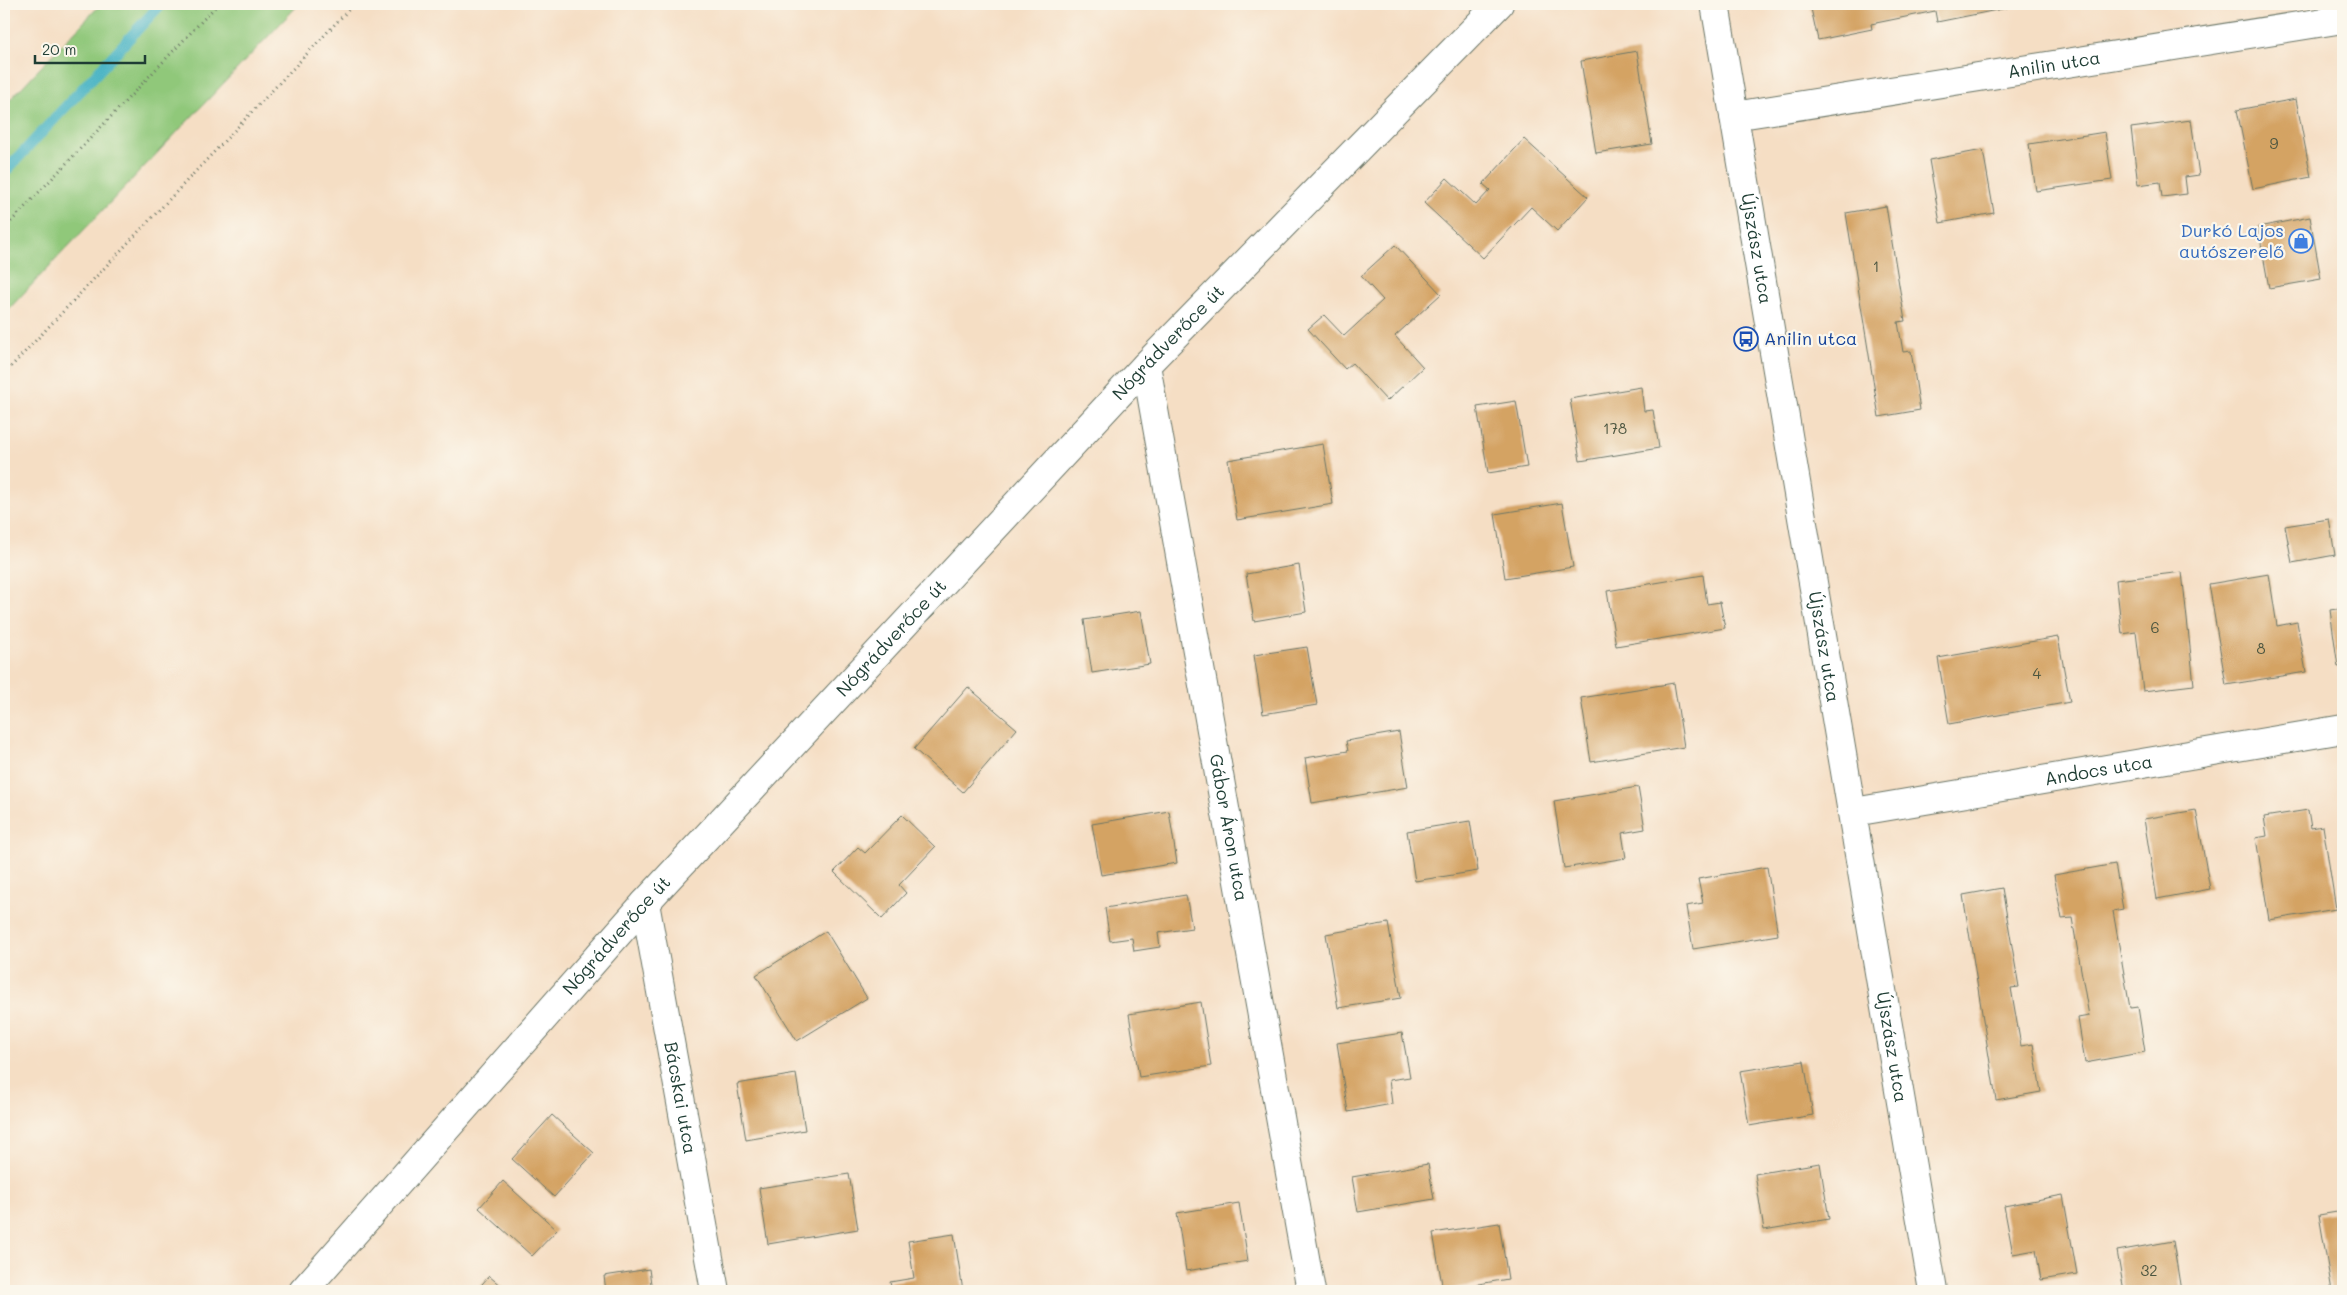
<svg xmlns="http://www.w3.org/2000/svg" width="2347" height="1295" viewBox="0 0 2347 1295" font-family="Mali,sans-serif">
	<rect width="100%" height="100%" fill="#fbf7ec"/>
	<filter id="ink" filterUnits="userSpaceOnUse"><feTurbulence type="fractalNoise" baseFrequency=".02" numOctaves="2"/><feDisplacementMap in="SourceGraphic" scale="10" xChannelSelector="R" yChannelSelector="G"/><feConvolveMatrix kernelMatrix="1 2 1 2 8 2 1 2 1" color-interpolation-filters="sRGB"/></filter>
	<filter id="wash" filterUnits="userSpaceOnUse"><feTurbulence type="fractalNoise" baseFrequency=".0096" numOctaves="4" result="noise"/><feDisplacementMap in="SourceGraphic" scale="20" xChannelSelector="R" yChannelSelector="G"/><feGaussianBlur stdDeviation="1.12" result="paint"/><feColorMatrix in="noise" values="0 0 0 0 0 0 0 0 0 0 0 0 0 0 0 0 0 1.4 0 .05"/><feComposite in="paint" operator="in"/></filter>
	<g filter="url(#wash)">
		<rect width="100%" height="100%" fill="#f5dec4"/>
		<path fill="#90c87a" stroke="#588257" d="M101,4h198l-295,310v-208z"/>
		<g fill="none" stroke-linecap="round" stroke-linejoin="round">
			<path stroke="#48b4c4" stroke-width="11" d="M4,173l157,-169"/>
		</g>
		<g id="blocks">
			<g fill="#d4a364">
				<path d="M1810,4h196l1,4 -70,14 -2,-11 -64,13 1,5 -54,11z"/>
				<path d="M1637,51l15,93 -56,9 -15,-92z"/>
				<path d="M2296,99l15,78 -58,12 -16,-79z"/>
				<path d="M2191,120l8,55 -14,2 2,17 -25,3 -2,-15 -22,3 -7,-57z"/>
				<path d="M2105,132l7,48 -76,11 -7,-47z"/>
				<path d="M1524,139l64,58 -31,34 -26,-24 -48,51 -59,-55 23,-25 29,27 14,-15 -7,-6z"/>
				<path d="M1983,150l11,63 -54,10 -11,-63z"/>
				<path d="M1886,206l19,115 -7,1 5,30 8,-1 9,59 -41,7 -33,-204z"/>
				<path d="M2310,217l11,62 -52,9 -11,-61z"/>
				<path d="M1395,245l46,49 -46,42 28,31 -36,34 -35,-38 -7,6 -37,-40 16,-14 20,21 39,-36 -22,-24z"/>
				<path d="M1641,387l3,24 9,-1 6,38 -79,13 -10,-62z"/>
				<path d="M1516,401l11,66 -39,6 -11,-66z"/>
				<path d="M1323,444l10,60 -96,16 -9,-60z"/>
				<path d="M1562,503l11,64 -68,11 -10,-64z"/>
				<path d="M2329,519l6,36 -43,8 -7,-37z"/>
				<path d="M1299,565l7,47 -52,9 -8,-47z"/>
				<path d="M2182,572l12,113 -51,6 -7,-59 -14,2 -6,-54z"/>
				<path d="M2269,574l8,52 20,-4 9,50 -80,13 -17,-101z"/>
				<path d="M1703,575l4,29 13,-2 5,26 -109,18 -9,-55z"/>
				<path d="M2343,608v58l-5,1 -8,-57z"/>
				<path d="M1141,611l9,53 -58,9 -8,-53z"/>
				<path d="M2058,637l12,65 -121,22 -11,-66z"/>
				<path d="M1307,647l10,58 -54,9 -9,-59z"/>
				<path d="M1674,683l10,64 -93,15 -10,-64z"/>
				<path d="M968,687l49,42 -54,63 -49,-43z"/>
				<path d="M1399,732l9,55 -96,16 -7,-45 43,-7 -2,-10z"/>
				<path d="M1638,787l7,42 -23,4 4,25 -62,10 -10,-67z"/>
				<path d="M2196,810l14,79 -53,10 -13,-80z"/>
				<path d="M2308,810l3,18 12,-2 13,83 -67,11 -13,-82 11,-2 -3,-19z"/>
				<path d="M1169,811l8,52 -76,12 -9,-51z"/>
				<path d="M902,815l33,32 -36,38 7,8 -24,26 -48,-47 24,-25 7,6z"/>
				<path d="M1470,821l8,50 -63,10 -8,-50z"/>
				<path d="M2115,864l8,45 -10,2 17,97 8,-1 7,45 -60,11 -7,-45 11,-2 -17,-98 -10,1 -8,-44z"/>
				<path d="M1767,867l11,68 -85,14 -7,-43 17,-3 -5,-24z"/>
				<path d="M2002,888l17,99 -8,1 10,58 12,-2 8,48 -45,8 -33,-205z"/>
				<path d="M1186,895l6,33 -34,5 2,14 -26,4 -2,-13 -22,3 -5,-33z"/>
				<path d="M1388,923l13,75 -63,10 -12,-74z"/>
				<path d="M826,931l41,67 -70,43 -41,-66z"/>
				<path d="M1201,1002l10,64 -72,11 -10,-63z"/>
				<path d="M1402,1033l8,44 -21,3 3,24 -44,8 -11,-69z"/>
				<path d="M1804,1061l9,54 -64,11 -9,-55z"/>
				<path d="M796,1074l9,56 -59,10 -9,-56z"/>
				<path d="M552,1115l42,38 -40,44 -42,-38z"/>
				<path d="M1820,1163l9,56 -65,11 -9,-56z"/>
				<path d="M1428,1164l6,35 -76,13 -6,-35z"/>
				<path d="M849,1174l9,55 -90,15 -9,-56z"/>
				<path d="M503,1181l54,49 -25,26 -53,-48z"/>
				<path d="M2063,1195l14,79 -36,6 -5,-30 -23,4 -9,-48z"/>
				<path d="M1239,1203l9,58 -62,10 -9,-58z"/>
				<path d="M2343,1211v80h-11l-13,-76z"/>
				<path d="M1499,1223l9,56 -65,11 -10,-57z"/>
				<path d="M954,1234l9,57h-71l-2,-9 24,-4 -6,-37z"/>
				<path d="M2173,1241l8,50h-57l-7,-40z"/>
				<path d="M649,1269l3,22h-46l-2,-15z"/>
				<path d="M489,1276l18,15h-31z"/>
			</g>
		</g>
	</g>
	<g filter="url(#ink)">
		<use href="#blocks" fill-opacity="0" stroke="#6a7566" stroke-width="1"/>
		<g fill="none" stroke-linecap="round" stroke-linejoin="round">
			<g stroke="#6a7566" stroke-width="30">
				<g id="minor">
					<path id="s1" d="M1734,116l609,-97"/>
					<path id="s2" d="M1146,365l165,926"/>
					<path id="s3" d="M1854,812l489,-83"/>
					<path id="s4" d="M645,903l70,388"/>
					<path id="s5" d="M303,1291l342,-388 501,-538 353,-361"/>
				</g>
			</g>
			<g stroke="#6a7566" stroke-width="30">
				<g id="tertiary">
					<path id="s6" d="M1715,4l218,1287"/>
				</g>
			</g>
			<g stroke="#6a7566" stroke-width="3" stroke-dasharray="1 4" stroke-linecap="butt">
				<path d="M4,229l214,-225"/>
				<path d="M4,374l350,-370"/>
			</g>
			<use href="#minor" stroke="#fff" stroke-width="28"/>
			<use href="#tertiary" stroke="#fff" stroke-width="28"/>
		</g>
	</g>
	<defs>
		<g id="shop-ring" transform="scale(1.25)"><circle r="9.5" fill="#fbf7ec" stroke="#3f7fe0" stroke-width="1.5"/><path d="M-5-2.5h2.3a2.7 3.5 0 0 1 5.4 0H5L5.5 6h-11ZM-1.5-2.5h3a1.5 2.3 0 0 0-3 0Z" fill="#3f7fe0"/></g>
		<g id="bus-ring" transform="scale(1.25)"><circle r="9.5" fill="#fbf7ec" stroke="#1a4fb4" stroke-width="1.5"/><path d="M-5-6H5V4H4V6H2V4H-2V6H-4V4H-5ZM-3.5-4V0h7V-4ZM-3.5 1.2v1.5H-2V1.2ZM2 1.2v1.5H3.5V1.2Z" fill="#1a4fb4"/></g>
	</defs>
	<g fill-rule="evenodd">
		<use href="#shop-ring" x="2301" y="241"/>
		<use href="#bus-ring" x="1746" y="339"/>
	</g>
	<g text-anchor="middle" stroke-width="4.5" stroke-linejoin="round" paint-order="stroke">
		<g font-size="15" fill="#4c5640">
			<text x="2274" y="149">9</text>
			<text x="1876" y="272">1</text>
			<text x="1615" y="434">178</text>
			<text x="2155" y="633">6</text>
			<text x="2261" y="654">8</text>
			<text x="2037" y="679">4</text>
			<text x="2149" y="1276">32</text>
		</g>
		<g font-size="18" fill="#1f3d34" stroke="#fbf7ec">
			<text dy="6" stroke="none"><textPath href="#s1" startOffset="324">Anilin utca</textPath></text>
			<text dy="6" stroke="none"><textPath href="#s6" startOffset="248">Újszász utca</textPath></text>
			<text dy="6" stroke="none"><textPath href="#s5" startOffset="1284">Nógrádverőce út</textPath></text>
			<text dy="6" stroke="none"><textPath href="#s5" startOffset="879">Nógrádverőce út</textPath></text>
			<text dy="6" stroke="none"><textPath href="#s6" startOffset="652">Újszász utca</textPath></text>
			<text dy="6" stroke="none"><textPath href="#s3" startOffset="248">Andocs utca</textPath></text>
			<text dy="6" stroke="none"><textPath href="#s2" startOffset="470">Gábor Áron utca</textPath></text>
			<text dy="6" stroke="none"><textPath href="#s5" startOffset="474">Nógrádverőce út</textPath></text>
			<text dy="6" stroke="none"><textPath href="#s6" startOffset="1058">Újszász utca</textPath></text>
			<text dy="6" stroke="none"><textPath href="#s4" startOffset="198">Bácskai utca</textPath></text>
		</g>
		<g font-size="18" fill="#366cbe" stroke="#fbf7ec" text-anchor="end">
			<text x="2284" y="237">Durkó Lajos<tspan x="2284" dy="21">autószerelő</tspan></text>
		</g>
		<g font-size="18" fill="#164399" stroke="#fbf7ec" text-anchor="start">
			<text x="1764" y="345">Anilin utca</text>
		</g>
	</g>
	<rect width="2347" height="1295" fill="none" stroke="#fbf7ec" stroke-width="20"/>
	<path d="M35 55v8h110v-8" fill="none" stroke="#1f3d34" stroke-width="2.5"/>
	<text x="42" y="55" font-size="15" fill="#1f3d34" stroke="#fbf7ec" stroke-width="4" paint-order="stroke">20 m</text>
</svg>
